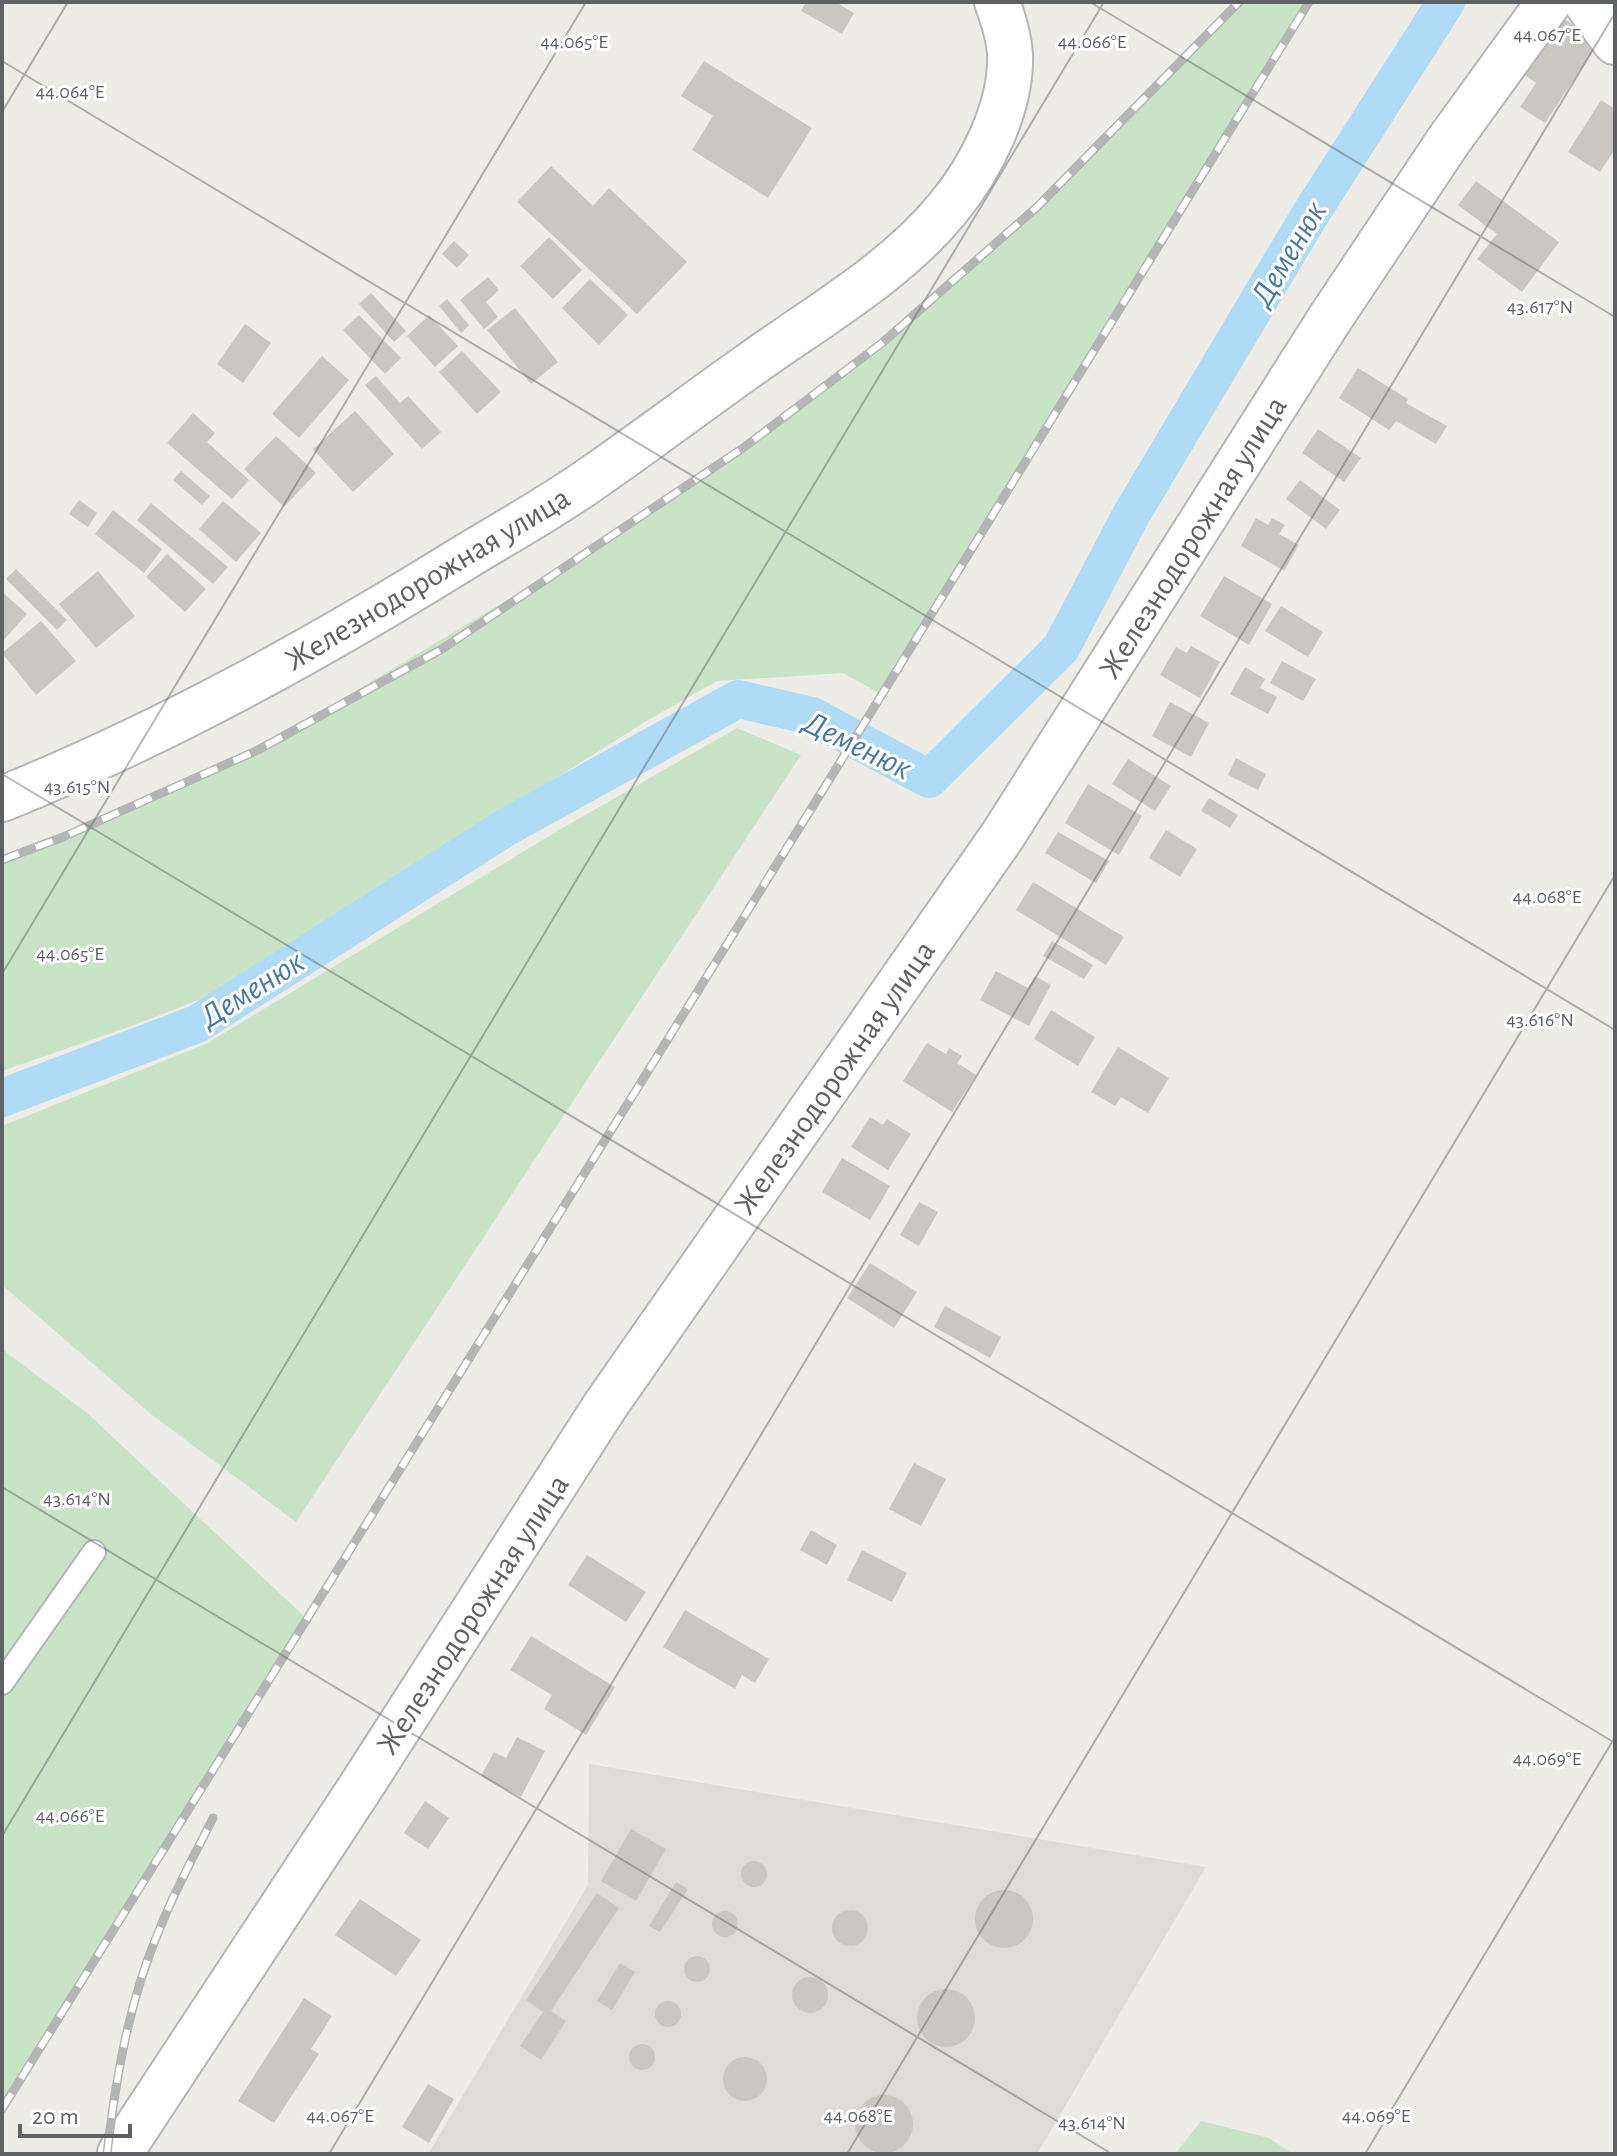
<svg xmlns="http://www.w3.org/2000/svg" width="1617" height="2156" viewBox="0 0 1617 2156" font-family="'Alegreya Sans',sans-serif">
	<rect width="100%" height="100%" fill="#eeece7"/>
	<path fill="#dedbd9" d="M589,1764l617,103 -169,287h-609l160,-269z"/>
	<g fill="#c8e3c6">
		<path d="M1239,2h70l-428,692 -38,-21 -126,8 -69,39 -434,274 -80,31 -132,46v-211l61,-23 195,-87 342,-206 143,-96 139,-105 155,-136z"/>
		<path d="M737,728l64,27 -505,767 -144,-107 -150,-130v-159l204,-82 348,-211z"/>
		<path d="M2,1349l85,64 219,205 -304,491z"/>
		<path d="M1201,2121l68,17 24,16h-118z"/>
	</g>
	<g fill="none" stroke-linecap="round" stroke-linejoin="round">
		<path stroke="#afdbf6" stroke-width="38" d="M2,1098l195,-74 308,-196 233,-129 74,17 117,63 132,-131 70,-133 177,-297 138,-216"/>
	</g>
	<g fill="#cac7c3">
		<path d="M806,2h29l19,11 -12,21 -41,-23z"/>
		<path d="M1563,18l36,24 -54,81 -25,-16 16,-24 -11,-8z"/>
		<path d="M704,61l108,67 -44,70 -76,-48 21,-34 -32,-20z"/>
		<path d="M1601,100l14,9v40l-15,23 -32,-20z"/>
		<path d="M551,166l42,40 16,-18 78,74 -50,52 -120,-112z"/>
		<path d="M1476,181l83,61 -37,50 -45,-33 20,-25 -39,-29z"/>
		<path d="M549,237l33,33 -29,29 -33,-33z"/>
		<path d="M454,241l15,14 -12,13 -15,-14z"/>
		<path d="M488,277l11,13 -13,12 12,15 -14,12 -24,-29z"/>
		<path d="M590,279l38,36 -29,30 -37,-37z"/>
		<path d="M371,293l35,38 -12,11 -35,-38z"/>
		<path d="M447,299l22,26 -8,8 -22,-27z"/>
		<path d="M515,308l43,54 -27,22 -44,-54z"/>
		<path d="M359,315l42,43 -16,16 -42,-44z"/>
		<path d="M429,315l29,31 -23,21 -28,-31z"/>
		<path d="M245,324l26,19 -28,40 -26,-19z"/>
		<path d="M462,351l39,41 -24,22 -38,-42z"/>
		<path d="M322,356l27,24 -50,58 -27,-24z"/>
		<path d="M1358,368l50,31 -2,4 41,23 -11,18 -40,-23 -7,9 -50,-32z"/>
		<path d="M376,376l24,27 8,-7 33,36 -19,17 -57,-64z"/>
		<path d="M355,411l39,43 -41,38 -40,-43z"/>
		<path d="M193,413l22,20 -8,9 42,38 -17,19 -65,-56z"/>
		<path d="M1318,429l43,29 -17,24 -42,-29z"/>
		<path d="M276,436l40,37 -32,34 -40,-38z"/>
		<path d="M181,471l29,25 -8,9 -29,-25z"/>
		<path d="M1300,480l40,30 -14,19 -40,-30z"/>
		<path d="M79,500l18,13 -9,14 -19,-13z"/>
		<path d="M223,501l38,32 -25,29 -37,-33z"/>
		<path d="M151,503l77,64 -15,17 -76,-64z"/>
		<path d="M113,510l49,39 -18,24 -49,-39z"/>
		<path d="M1256,518l12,7 4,-7 13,7 -6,9 20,11 -15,26 -43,-25z"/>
		<path d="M167,554l39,35 -21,23 -39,-35z"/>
		<path d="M16,569l51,51 -10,10 -51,-51z"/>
		<path d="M98,571l37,45 -39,32 -37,-44z"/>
		<path d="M1224,576l48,28 -23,41 -49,-29z"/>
		<path d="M2,592l25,22 -25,28z"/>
		<path d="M1281,606l42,26 -15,25 -43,-26z"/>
		<path d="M41,621l35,40 -40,34 -34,-42z"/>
		<path d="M1191,646l29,16 -20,36 -40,-23 16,-28 11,6z"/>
		<path d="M1282,661l34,18 -13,22 -33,-18z"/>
		<path d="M1245,667l20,12 -5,9 17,9 -9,17 -38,-20z"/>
		<path d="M1170,702l39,21 -18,34 -39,-21z"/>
		<path d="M1236,758l30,16 -8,16 -30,-15z"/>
		<path d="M1128,759l43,27 -16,25 -43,-27z"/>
		<path d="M1088,784l54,32 -23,39 -54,-32z"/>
		<path d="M1209,798l29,17 -8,13 -29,-17z"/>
		<path d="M1166,830l31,19 -17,28 -31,-19z"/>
		<path d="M1058,832l51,29 -13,22 -51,-30z"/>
		<path d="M1033,882l91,55 -18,28 -90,-55z"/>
		<path d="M1052,941l41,24 -9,14 -41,-23z"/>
		<path d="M996,971l32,17 7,-12 16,9 -22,41 -49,-26z"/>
		<path d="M1051,1010l44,27 -17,29 -44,-27z"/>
		<path d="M927,1043l19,11 3,-6 13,8 -5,7 19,12 -24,37 -49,-31z"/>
		<path d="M1118,1047l51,31 -21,35 -27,-16 -6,9 -24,-14z"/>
		<path d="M870,1117l13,8 4,-6 24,15 -23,36 -37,-23z"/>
		<path d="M842,1158l48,28 -20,34 -48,-28z"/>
		<path d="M919,1202l19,10 -19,34 -19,-11z"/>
		<path d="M870,1263l47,29 -23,36 -47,-30z"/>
		<path d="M945,1306l56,31 -11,21 -56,-31z"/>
		<path d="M914,1463l32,16 -25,47 -32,-17z"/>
		<path d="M811,1530l26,15 -10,20 -27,-15z"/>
		<path d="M862,1550l45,23 -15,29 -45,-22z"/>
		<path d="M587,1555l59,37 -20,30 -58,-37z"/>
		<path d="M685,1610l84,49 -14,24 -13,-8 -7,14 -72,-42z"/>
		<path d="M531,1636l84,51 -29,48 -42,-26 8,-14 -42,-25z"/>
		<path d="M517,1737l28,14 -24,46 -40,-21 13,-24 12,6z"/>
		<path d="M425,1801l24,17 -21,31 -24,-16z"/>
		<path d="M631,1829l35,20 -30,52 -35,-20z"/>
		<circle cx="754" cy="1874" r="13"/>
		<path d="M676,1882l12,7 -28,43 -11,-6z"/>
		<circle cx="1004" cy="1919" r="29"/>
		<path d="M597,1893l22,15 -68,103 15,10 -25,39 -21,-14 23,-34 -17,-12z"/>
		<path d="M360,1899l61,41 -25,36 -61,-41z"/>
		<circle cx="850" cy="1928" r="18"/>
		<circle cx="725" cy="1924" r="13"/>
		<circle cx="697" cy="1969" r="13"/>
		<path d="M620,1963l15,9 -23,38 -15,-9z"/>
		<circle cx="810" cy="1995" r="18"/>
		<circle cx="946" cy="2018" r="29"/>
		<path d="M304,1998l28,18 -21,33 8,5 -45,69 -36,-22z"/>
		<circle cx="668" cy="2014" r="13"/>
		<circle cx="642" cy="2057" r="13"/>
		<circle cx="745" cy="2079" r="22"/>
		<path d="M428,2084l26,15 -25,44 -27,-16z"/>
		<circle cx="884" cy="2124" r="29"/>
	</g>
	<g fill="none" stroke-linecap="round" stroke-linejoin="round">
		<g stroke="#b4b6ba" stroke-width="26">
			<path id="lane" d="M2,1683l92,-131"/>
		</g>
		<g stroke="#b4b6ba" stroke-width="48">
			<g id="street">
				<path d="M1586,2l29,40"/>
				<path d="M2,799c161,-65 313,-149 460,-240 44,-27 90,-52 132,-82 52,-36 102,-74 153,-110 69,-50 147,-93 201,-159 33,-40 64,-101 62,-154 -1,-17 -7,-36 -13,-52"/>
				<path d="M120,2153l240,-365 245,-382 398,-571 326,-515 120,-180 100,-138"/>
			</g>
		</g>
		<use href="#lane" stroke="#fff" stroke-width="22"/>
		<use href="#street" stroke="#fff" stroke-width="44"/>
		<g stroke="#b4b5b5" stroke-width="9">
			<g id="rail">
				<path d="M2,860l61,-23 195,-87 184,-101 301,-201 139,-105 155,-136 202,-205"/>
				<path d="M2,2109l829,-1332 478,-775"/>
				<path d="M107,2154c9,-78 22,-153 53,-226 15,-38 35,-74 53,-110"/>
			</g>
		</g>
		<use href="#rail" stroke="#fff" stroke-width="6" stroke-dasharray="18" stroke-linecap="butt"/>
	</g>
	<path fill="none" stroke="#5e6265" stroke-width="2" stroke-opacity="0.45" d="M1090,2l525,315M2,61l1613,969M2,112l66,-110M2,774l1613,969M2,974l584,-972M2,1487l1110,667M2,1836l1102,-1834M329,2154l1286,-2141M847,2154l768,-1279M1365,2154l250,-417"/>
	<g text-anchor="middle" stroke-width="6" stroke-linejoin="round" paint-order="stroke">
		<g font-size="32" fill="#5e6265" stroke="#fff">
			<text transform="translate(1192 537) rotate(-58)" y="11">Железнодорожная улица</text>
			<text transform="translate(427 578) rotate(-31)" y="11">Железнодорожная улица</text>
			<text transform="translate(834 1077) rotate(-55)" y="11">Железнодорожная улица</text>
			<text transform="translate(472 1614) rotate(-57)" y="11">Железнодорожная улица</text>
		</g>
		<g font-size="34" font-style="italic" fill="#4a789e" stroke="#fff">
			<text transform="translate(1287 253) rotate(-59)" y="12">Деменюк</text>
			<text transform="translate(858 744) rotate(26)" y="12">Деменюк</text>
			<text transform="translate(251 988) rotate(-32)" y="12">Деменюк</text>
		</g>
	</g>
	<g font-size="20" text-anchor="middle" fill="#5e6265" stroke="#fff" stroke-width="6" stroke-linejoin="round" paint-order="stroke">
		<text x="1547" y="41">44.067°E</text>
		<text x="574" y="48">44.065°E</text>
		<text x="1092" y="48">44.066°E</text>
		<text x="70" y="98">44.064°E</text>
		<text x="1540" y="313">43.617°N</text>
		<text x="77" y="793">43.615°N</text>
		<text x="1547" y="903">44.068°E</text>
		<text x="70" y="960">44.065°E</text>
		<text x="1540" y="1026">43.616°N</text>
		<text x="77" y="1505">43.614°N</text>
		<text x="1547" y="1765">44.069°E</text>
		<text x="70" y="1822">44.066°E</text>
		<text x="340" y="2122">44.067°E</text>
		<text x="858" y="2122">44.068°E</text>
		<text x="1376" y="2122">44.069°E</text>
		<text x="1092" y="2129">43.614°N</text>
	</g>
	<rect width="1617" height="2156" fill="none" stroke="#5e6265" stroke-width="8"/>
	<path d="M20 2124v12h110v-12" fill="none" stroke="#5e6265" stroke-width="4"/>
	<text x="32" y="2124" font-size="24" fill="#5e6265" stroke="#ffffff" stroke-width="6" paint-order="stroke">20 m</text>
</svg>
